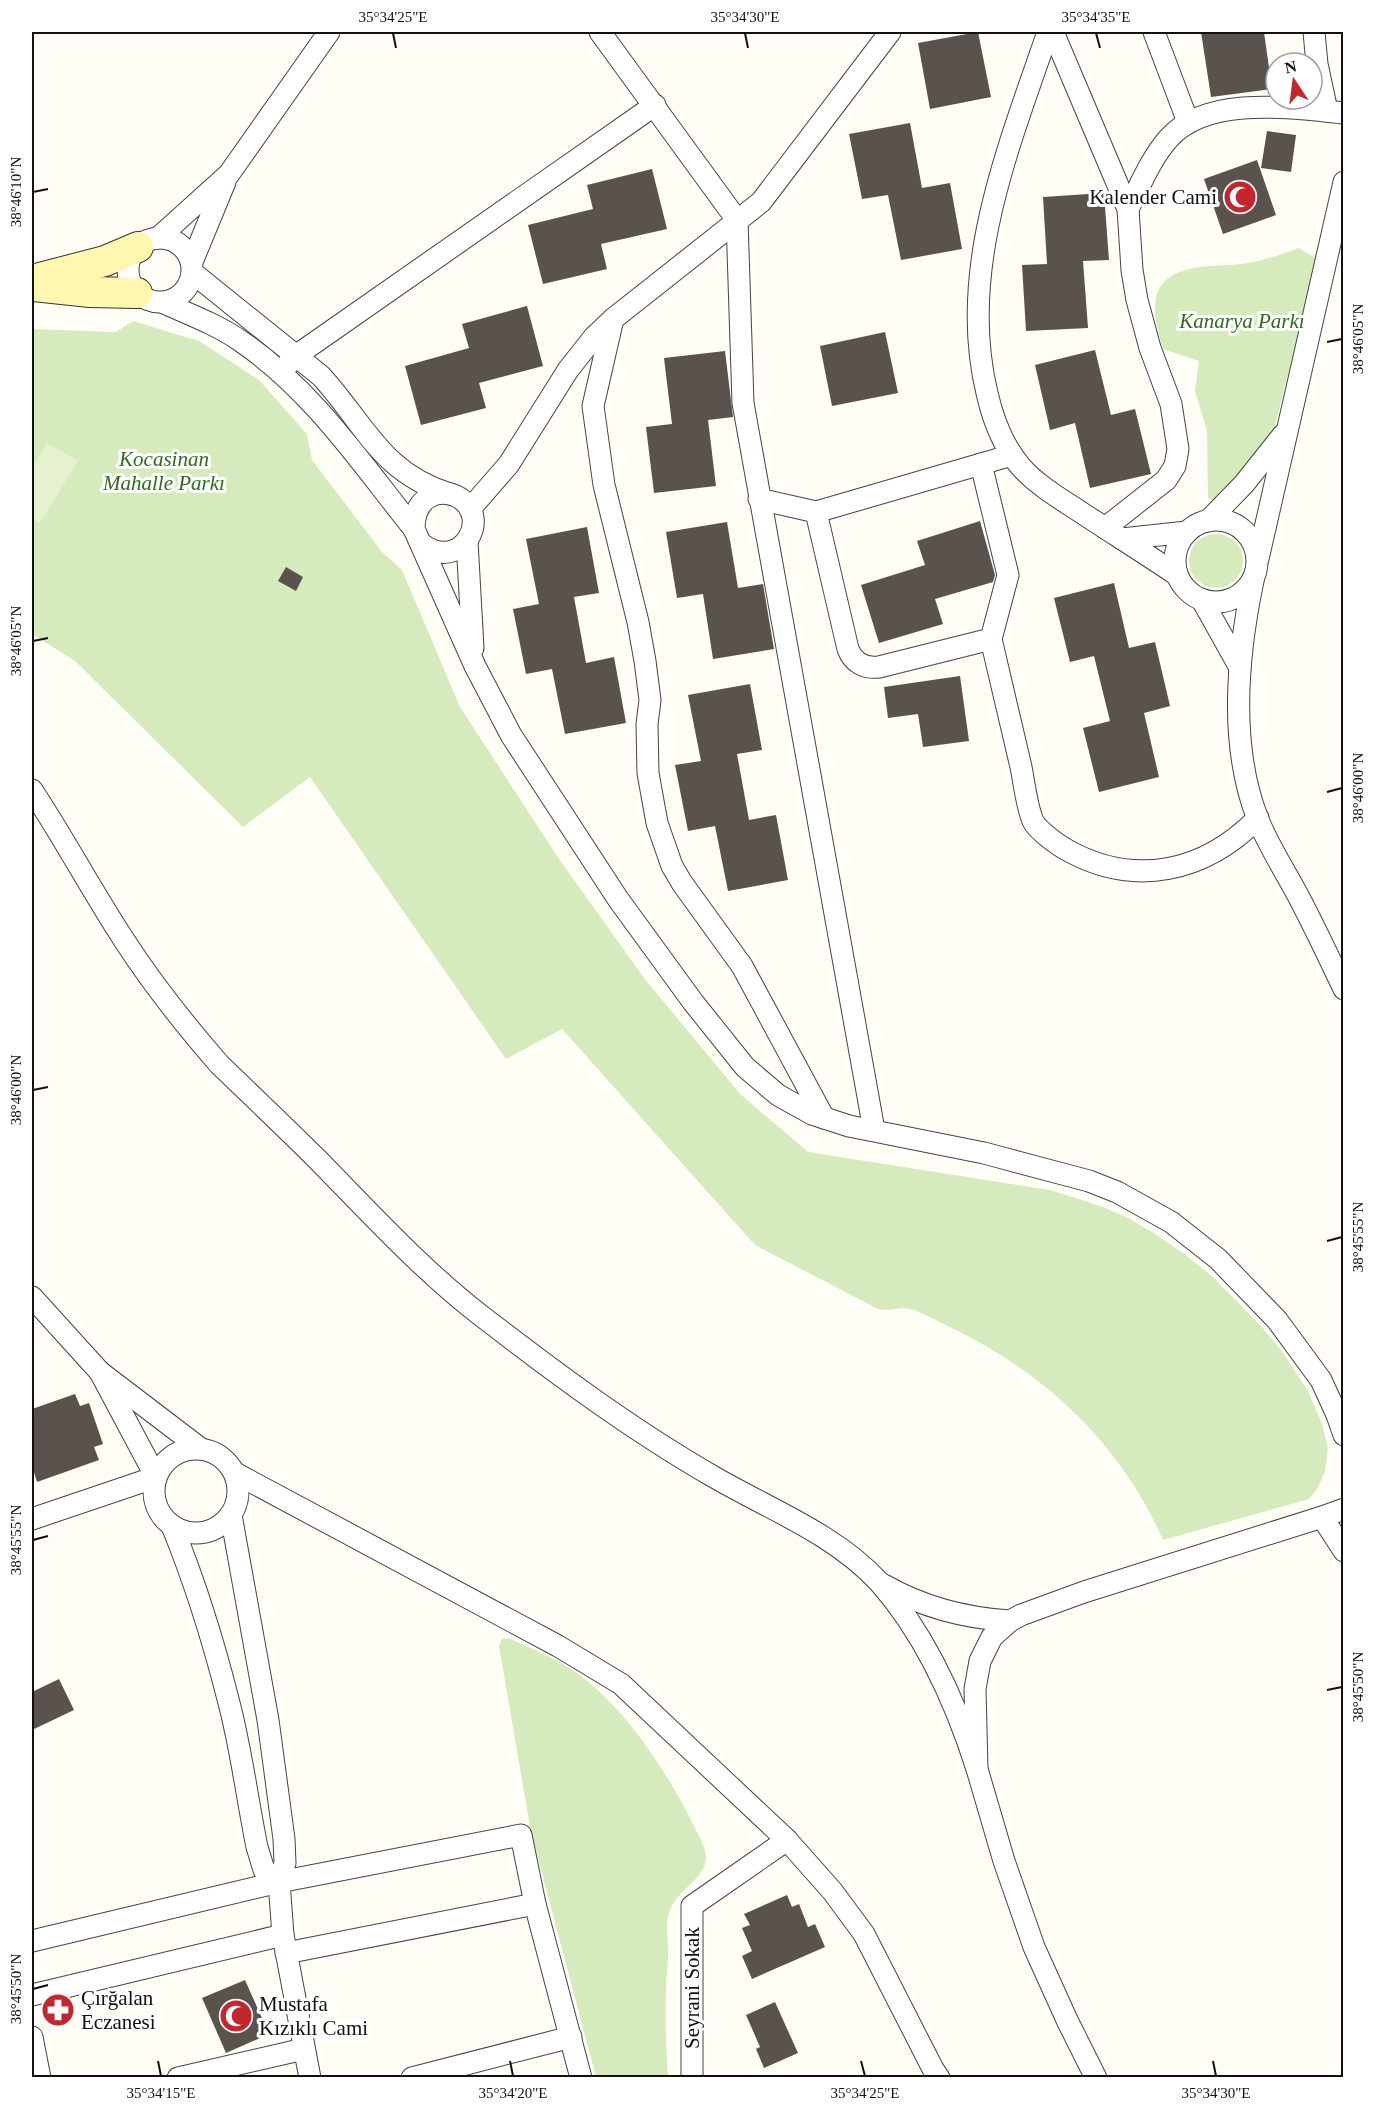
<svg xmlns="http://www.w3.org/2000/svg" width="1375" height="2109" viewBox="0 0 1375 2109" font-family="'Times New Roman',serif">
	<rect width="100%" height="100%" fill="#fffdf5"/>
	<g fill="#d5ebbd">
		<path d="M1299,248l18,11 -50,198 -41,49 -18,-8 -1,-67 -12,-40 4,-30 -36,-12c-13,-42 -16,-75 37,-82 14,-2 28,-1 42,-3 20,-3 38,-9 57,-16z"/>
		<path d="M133,321l66,20 60,39 48,54 5,26 70,92 20,18 58,137 99,152 85,119 96,116 68,58 242,38 53,17 25,11 24,14 31,21 30,24 48,49 20,24 27,41 14,33 6,24 -3,24 -9,19 -7,8 -146,41c-41,-94 -116,-165 -207,-210 -11,-5 -40,-21 -50,-22 -9,0 -16,3 -28,1l-123,-64 -193,-216 -56,30 -196,-282 -67,50 -168,-166 -43,-27v-305l84,3z"/>
		<circle cx="1216" cy="561" r="27"/>
		<path d="M508,1638c24,11 51,21 73,38 46,35 86,96 112,148 5,11 13,22 13,34 -1,22 -30,31 -37,55 -4,12 -1,21 -1,32 1,15 -2,31 -2,46 -1,29 0,58 2,86h-72l-65,-245 -32,-186 3,-7z"/>
	</g>
	<path fill="#e6f2cf" d="M47,443l31,18 -38,62 -8,-5v-50z"/>
	<g fill="#5a524d">
		<path d="M978,32l13,65 -61,12 -12,-66z"/>
		<path d="M1201,32h63l8,57 -61,8z"/>
		<path d="M910,123l12,65 28,-5 12,66 -61,11 -13,-65 -26,4 -13,-65z"/>
		<path d="M1267,131l29,4 -5,37 -30,-4z"/>
		<path d="M1257,160l19,55 -53,19 -19,-55z"/>
		<path d="M652,169l15,60 -66,15 6,25 -64,15 -15,-59 65,-16 -6,-24z"/>
		<path d="M1104,193l5,67 -26,1 5,67 -62,3 -4,-66 25,-1 -4,-67z"/>
		<path d="M527,306l16,60 -64,17 7,25 -65,17 -16,-59 64,-18 -7,-24z"/>
		<path d="M885,332l13,61 -66,13 -12,-60z"/>
		<path d="M1095,350l16,65 24,-6 16,65 -61,14 -15,-65 -25,7 -15,-65z"/>
		<path d="M725,351l8,66 -25,3 8,66 -62,7 -8,-66 26,-3 -8,-66z"/>
		<path d="M980,521l15,54 -2,7 -58,17 8,25 -64,19 -18,-58 64,-20 -8,-24z"/>
		<path d="M727,522l11,66 25,-4 11,65 -61,10 -10,-65 -26,4 -11,-66z"/>
		<path d="M587,527l12,66 -25,4 12,66 28,-6 12,66 -61,11 -13,-65 -26,5 -13,-65 26,-5 -13,-65z"/>
		<path d="M286,567l17,10 -7,14 -18,-10z"/>
		<path d="M1114,583l15,65 26,-6 15,64 -26,7 15,64 -60,15 -16,-64 27,-7 -16,-65 -24,6 -16,-64z"/>
		<path d="M960,676l9,65 -46,6 -5,-33 -30,4 -4,-31z"/>
		<path d="M750,684l12,66 -25,4 12,66 27,-5 12,65 -60,11 -13,-65 -27,5 -13,-66 26,-4 -13,-66z"/>
		<path d="M75,1394l5,12 9,-3 14,41 -9,3 5,13 -62,22 -5,-16v-57z"/>
		<path d="M59,1679l15,31 -42,20v-38z"/>
		<path d="M787,1895l5,12 7,-3 9,23 7,-3 10,23 -73,32 -10,-23 10,-5 -10,-23 8,-3 -6,-11z"/>
		<path d="M245,1980l24,54 -43,19 -24,-55z"/>
		<path d="M775,2002l23,51 -34,15 -8,-19 4,-2 -14,-32z"/>
	</g>
	<g fill="none" stroke-linecap="round" stroke-linejoin="round">
		<g stroke="#444" stroke-width="23">
			<g id="street">
				<path d="M600,32l137,188 6,183 131,727"/>
				<path d="M1048,32c-39,114 -91,238 -61,361 6,27 16,53 34,74 17,19 40,32 61,46 32,21 64,41 95,62"/>
				<path d="M1053,32l75,177 4,61 5,30 13,48 21,56 7,45 -3,17 -9,14 -61,48"/>
				<path d="M1154,32l34,90"/>
				<path d="M1314,32l3,32 10,47"/>
				<path d="M1128,209c12,-23 23,-51 41,-71 39,-43 122,-30 175,-25"/>
				<circle cx="160" cy="270" r="32"/>
				<path d="M158,238l71,-64 100,-142"/>
				<path d="M192,262l33,-80"/>
				<path d="M193,273l128,103c44,48 60,97 129,118"/>
				<path d="M164,303c27,12 54,22 78,39 70,48 119,121 172,187"/>
				<path d="M613,319l-20,87 11,79 34,137 7,39 5,39 -3,24 1,49 9,50 15,43 10,17 60,83 82,152"/>
				<path d="M280,372l17,-17 358,-250"/>
				<path d="M759,499l57,13 196,-57"/>
				<path d="M470,509l39,-45 59,-94 26,-33 19,-18 148,-117 129,-170"/>
				<path d="M816,512l32,137c5,13 16,20 31,18l112,-28 17,-64 -27,-111"/>
				<circle cx="1216" cy="561" r="41"/>
				<path d="M1208,521l36,-37 39,-49"/>
				<path d="M1122,539l65,-7"/>
				<path d="M467,541l6,107"/>
				<path d="M422,544c39,30 73,-29 34,-48 -9,-4 -18,-4 -27,1 -12,7 -15,19 -15,32l61,137 36,69 107,164 75,103 52,65 33,28 34,19 37,12 135,27 105,28 28,11 54,30 47,37 59,61 44,60 16,35 7,20"/>
				<path d="M1258,559l86,-377"/>
				<path d="M1253,581c-16,76 -24,162 4,236 10,26 25,49 38,73 18,33 33,66 49,99"/>
				<path d="M1202,600l38,68"/>
				<path d="M991,639c10,42 20,85 30,128 3,15 6,41 12,54 4,9 25,24 34,29 68,38 138,22 191,-32"/>
				<path d="M32,790c33,50 61,103 94,153 28,43 60,83 93,121 33,32 67,64 99,96 52,53 102,108 161,154 75,58 153,116 235,163 55,32 121,57 165,105 47,53 77,121 98,187"/>
				<path d="M32,1297l68,75 101,77"/>
				<circle cx="196" cy="1491" r="42"/>
				<path d="M235,1473l323,173 63,38 166,156 46,52 31,42 69,135 6,9"/>
				<path d="M231,1515l37,205 16,119 1,24 -6,19 4,53 27,143"/>
				<path d="M1322,1517l22,34"/>
				<path d="M32,1519l124,-42 -56,-105"/>
				<path d="M172,1526c23,56 41,114 56,173 13,48 19,99 29,148l7,23 15,12"/>
				<path d="M884,1585c40,23 81,33 126,36"/>
				<path d="M32,1941l247,-59 242,-47 14,69 46,174"/>
				<path d="M286,1953l249,-49"/>
				<path d="M32,1995l251,-60"/>
				<path d="M32,2037l8,41"/>
				<path d="M178,2078l126,-29"/>
				<path d="M412,2078l159,-41"/>
				<path d="M692,2078v-172l95,-66"/>
				<path d="M1096,2078l-29,-58 -33,-73 -30,-86 -27,-92 -2,-80 5,-28 12,-24 18,-16 11,-6 63,-23 238,-75 22,-8"/>
			</g>
		</g>
		<g stroke="#333" stroke-width="32">
			<g id="secondary">
				<path d="M32,280l73,-19 33,-14"/>
				<path d="M34,286l56,6 47,1"/>
			</g>
		</g>
		<use href="#street" stroke="#fff" stroke-width="21"/>
		<use href="#secondary" stroke="#fff6b0" stroke-width="30"/>
	</g>
	<path fill="none" stroke="#111" stroke-width="2" d="M393,33l3,15M745,33l3,15M1096,33l4,15M33,192l15,-3M1327,342l15,-3M33,641l15,-3M1327,792l15,-4M33,1090l15,-3M1327,1241l15,-4M33,1540l15,-4M1327,1690l15,-3M33,1989l15,-4M158,2061l3,15M510,2061l3,15M861,2061l4,15M1213,2061l3,15"/>
	<defs>
		<g id="mosque-disc" transform="scale(1.725)"><circle r="9.5" fill="#c4262e" stroke="#fff"/><path d="M3.5-4.9A6 6 0 1 0 3.5 4.9A5 5 0 1 1 3.5-4.9Z" fill="#fff"/></g>
		<g id="pharmacy-disc" transform="scale(1.725)"><circle r="9.5" fill="#c4262e" stroke="#fff"/><path d="M-2-6h4v4h4v4h-4v4h-4v-4h-4v-4h4Z" fill="#fff"/></g>
	</defs>
	<g fill-rule="evenodd">
		<use href="#mosque-disc" x="1240" y="197"/>
		<use href="#pharmacy-disc" x="58" y="2010"/>
		<use href="#mosque-disc" x="236" y="2016"/>
	</g>
	<g text-anchor="middle" stroke-width="6" stroke-linejoin="round" paint-order="stroke">
		<g font-size="21" fill="#111" stroke="#fff" text-anchor="start">
			<text x="1217" y="204" text-anchor="end">Kalender Cami</text>
			<text x="81" y="2005">Çırğalan<tspan x="81" dy="24">Eczanesi</tspan></text>
			<text x="259" y="2011">Mustafa<tspan x="259" dy="24">Kızıklı Cami</tspan></text>
		</g>
		<g font-size="21" font-style="italic" fill="#2f6b1f" stroke="#fff">
			<text x="1242" y="328">Kanarya Parkı</text>
			<text x="164" y="466">Kocasinan<tspan x="164" dy="24">Mahalle Parkı</tspan></text>
		</g>
		<g font-size="21" fill="#111" stroke="#fff">
			<text transform="translate(692 1988) rotate(-90)" y="7">Seyrani Sokak</text>
		</g>
	</g>
	<rect width="1375" height="2109" fill="none" stroke="#ffffff" stroke-width="66"/>
	<g transform="translate(1294 81) rotate(347)"><circle r="28" fill="#ffffff" stroke="#a0a0a0" stroke-width="1.5"/>
	<path d="M0-4.5L10 22L0 15L-10 22Z" fill="#c4262e"/>
	<text y="-9" font-size="16" font-weight="bold" text-anchor="middle" fill="#111111">N</text>
	</g>
	<rect x="33" y="33" width="1309" height="2043" fill="none" stroke="#111" stroke-width="2"/>
	<g font-size="15" text-anchor="middle" fill="#111">
		<text x="393" y="22">35°34'25"E</text>
		<text x="745" y="22">35°34'30"E</text>
		<text x="1096" y="22">35°34'35"E</text>
		<text transform="translate(16 192) rotate(-90)" y="5">38°46'10"N</text>
		<text transform="translate(1358 339) rotate(-90)" y="5">38°46'05"N</text>
		<text transform="translate(16 641) rotate(-90)" y="5">38°46'05"N</text>
		<text transform="translate(1358 788) rotate(-90)" y="5">38°46'00"N</text>
		<text transform="translate(16 1090) rotate(-90)" y="5">38°46'00"N</text>
		<text transform="translate(1358 1237) rotate(-90)" y="5">38°45'55"N</text>
		<text transform="translate(16 1540) rotate(-90)" y="5">38°45'55"N</text>
		<text transform="translate(1358 1687) rotate(-90)" y="5">38°45'50"N</text>
		<text transform="translate(16 1989) rotate(-90)" y="5">38°45'50"N</text>
		<text x="161" y="2098">35°34'15"E</text>
		<text x="513" y="2098">35°34'20"E</text>
		<text x="865" y="2098">35°34'25"E</text>
		<text x="1216" y="2098">35°34'30"E</text>
	</g>
</svg>
